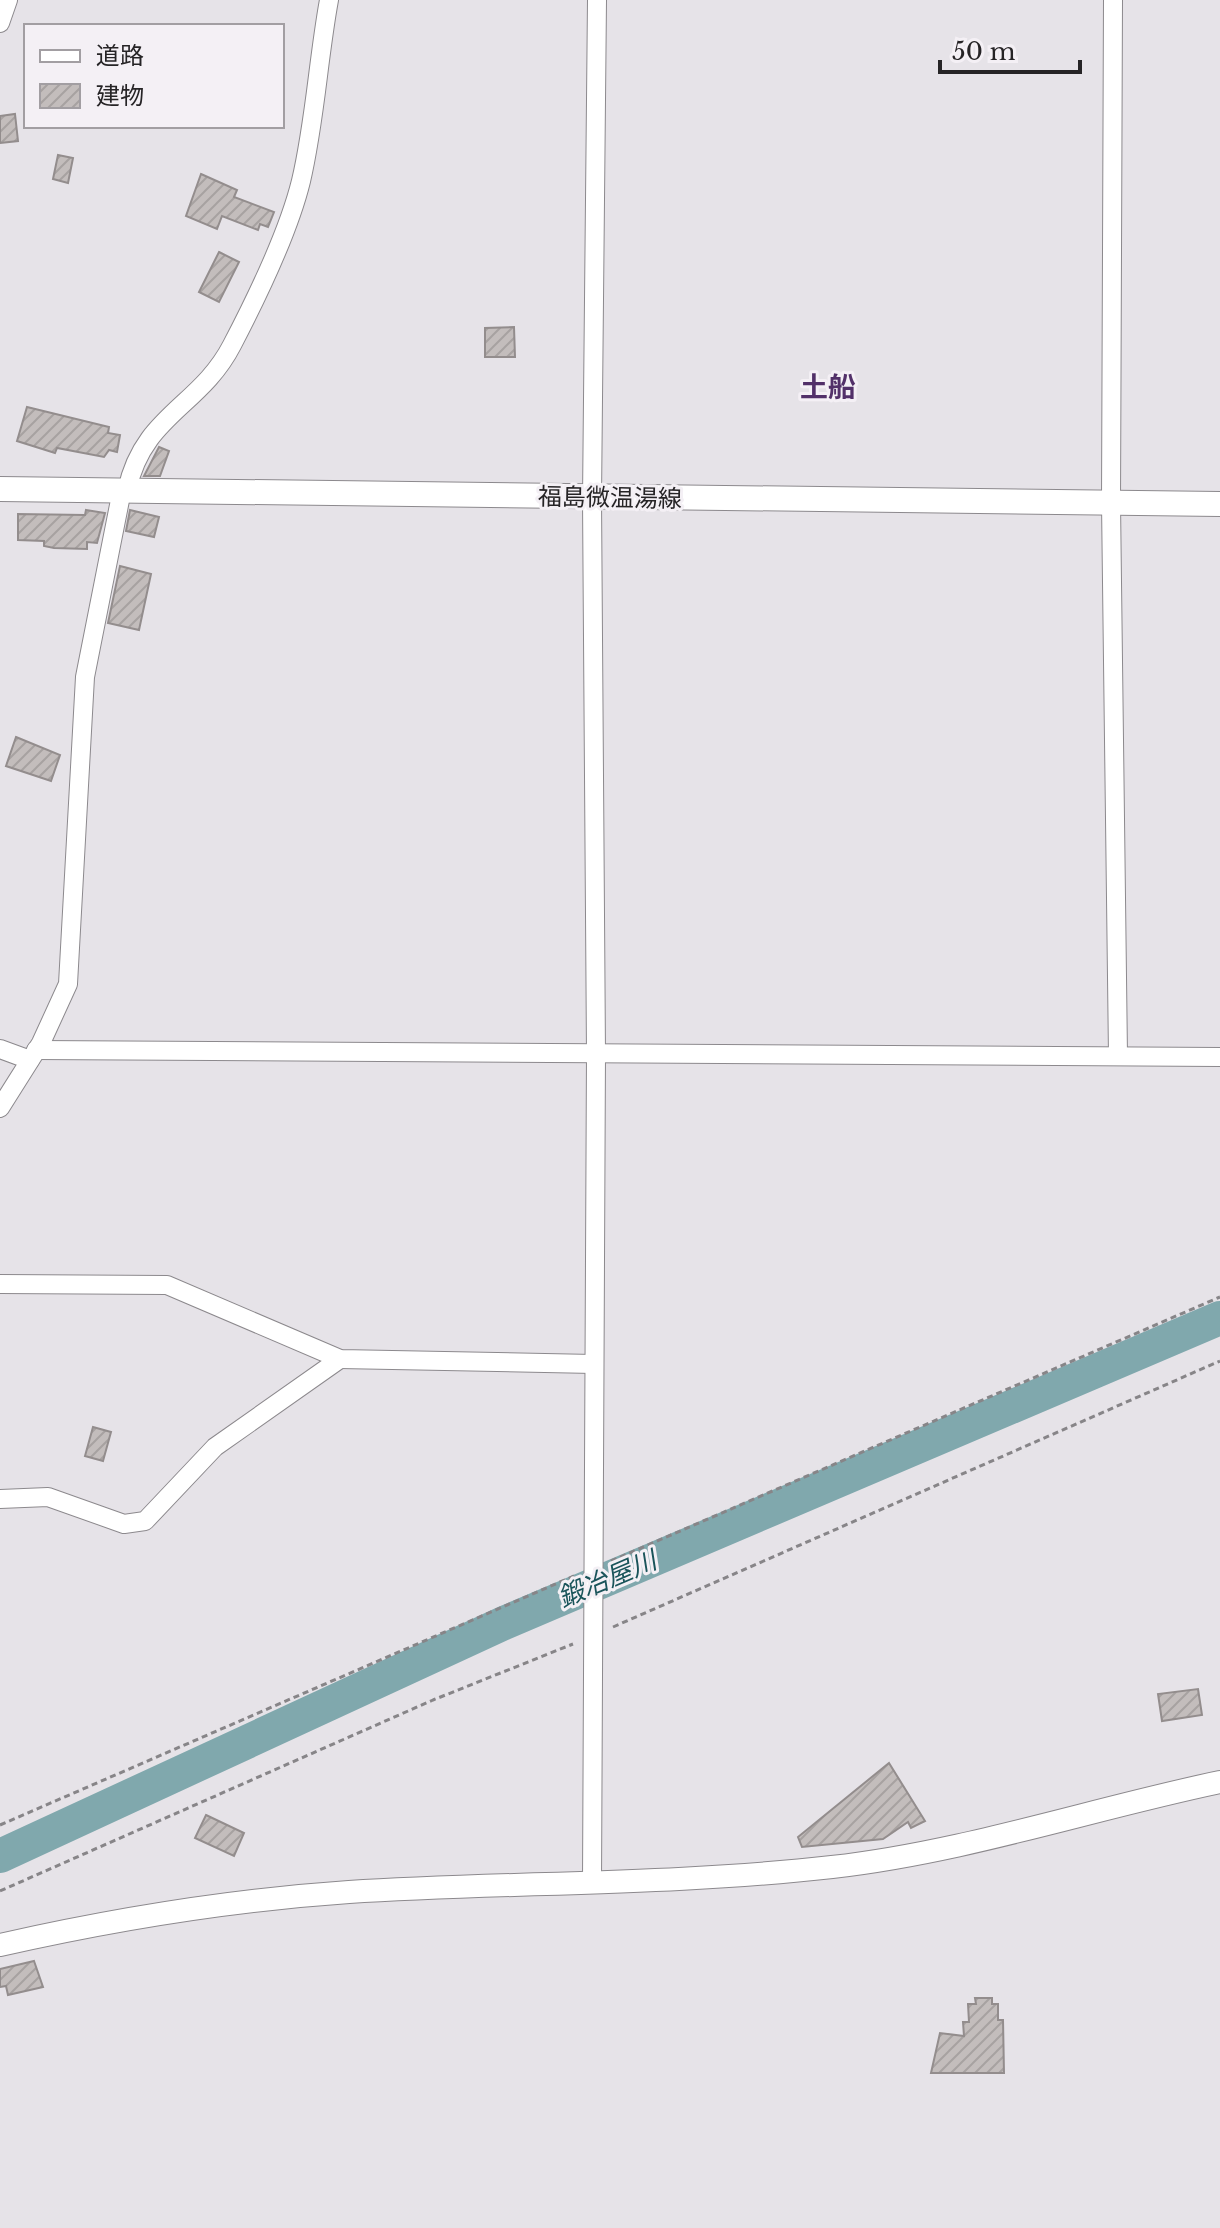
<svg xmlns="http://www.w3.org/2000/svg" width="1220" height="2228" viewBox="0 0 1220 2228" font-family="'Libre Baskerville','Noto Sans JP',serif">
	<defs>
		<pattern id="building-hatch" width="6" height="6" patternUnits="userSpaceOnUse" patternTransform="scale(2)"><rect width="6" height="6" fill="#c3bdbc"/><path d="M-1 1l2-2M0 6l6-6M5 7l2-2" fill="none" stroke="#a7a2a1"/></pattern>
	</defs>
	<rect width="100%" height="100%" fill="#e6e3e8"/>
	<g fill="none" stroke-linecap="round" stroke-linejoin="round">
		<path stroke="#80a8ad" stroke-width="34" d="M0,1856l504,-233 716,-305"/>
	</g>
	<g fill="url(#building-hatch)" stroke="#938d8d" stroke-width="2">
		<path d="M15,114l3,27 -18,2v-27z"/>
		<path d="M58,155l15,3 -5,25 -15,-4z"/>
		<path d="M201,174l36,16 -3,7 40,15 -6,15 -8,-3 -2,6 -36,-14 -5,13 -31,-13z"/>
		<path d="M219,252l20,10 -20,40 -20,-10z"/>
		<path d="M514,327l1,30h-30v-29z"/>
		<path d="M27,407l82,20 -1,6 12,2 -3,17 -8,-2 -5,7 -47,-9 -2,5 -38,-12z"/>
		<path d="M159,447l10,4 -9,25h-16z"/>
		<path d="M86,510l19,3 -8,30 -10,-1v7l-33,-1 -10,-2v-5l-26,-1v-26l67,1z"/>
		<path d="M130,510l29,7 -5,20 -28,-6z"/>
		<path d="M120,566l31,8 -12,56 -31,-7z"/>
		<path d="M16,737l44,18 -9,26 -45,-15z"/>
		<path d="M93,1427l18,5 -8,29 -18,-5z"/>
		<path d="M1198,1689l4,26 -40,6 -4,-27z"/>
		<path d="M889,1763l36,58 -14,7 -3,-6 -25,17 -81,8 -4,-10z"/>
		<path d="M206,1815l38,18 -10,23 -39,-18z"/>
		<path d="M34,1961l9,26 -35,8 -2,-9 -6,1v-18z"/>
		<path d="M975,1998h17v6h6v16h5l1,53h-73l9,-40 24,3 -1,-14h6l-1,-18h8z"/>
	</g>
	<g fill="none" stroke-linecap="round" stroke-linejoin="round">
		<g stroke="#8c898d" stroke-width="20">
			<g id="minor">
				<path d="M1113,0l-2,503 7,553"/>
				<path d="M0,23l8,-23"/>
				<path d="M127,490c16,-75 73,-83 105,-145 24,-46 57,-115 69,-164 14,-59 17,-121 28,-181"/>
				<path d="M0,1049l30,11"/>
				<path d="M36,1050l1184,7"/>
				<path d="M0,1108l41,-65 27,-59 17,-307 37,-187"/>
				<path d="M0,1284l167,1 173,74 254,5"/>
				<path d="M0,1499l48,-2 76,27 21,-3 70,-74 125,-88"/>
				<path d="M592,1883l4,-829 -4,-555 5,-499"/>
			</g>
		</g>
		<g stroke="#8c898d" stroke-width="24">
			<path id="tertiary" d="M0,1945c115,-26 232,-45 349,-53 161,-10 323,-7 483,-25 133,-15 259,-58 388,-85"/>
		</g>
		<g stroke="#8c898d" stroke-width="26">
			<path id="secondary" d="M0,489l1220,15"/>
		</g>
		<g stroke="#878588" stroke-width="3" stroke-dasharray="6 4" stroke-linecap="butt">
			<path d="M611,1561l609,-264"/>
			<path d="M613,1627l607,-266"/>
			<path d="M0,1825l574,-249"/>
			<path d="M0,1891l433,-191 140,-56"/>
		</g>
		<use href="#minor" stroke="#fff" stroke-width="18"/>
		<use href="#tertiary" stroke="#fff" stroke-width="22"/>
		<use href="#secondary" stroke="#fff" stroke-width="24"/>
	</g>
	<g text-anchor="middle" stroke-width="6" stroke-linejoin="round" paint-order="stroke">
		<g font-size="24" fill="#262426" stroke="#f4f0f5">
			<text transform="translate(610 498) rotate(1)" y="8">福島微温湯線</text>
		</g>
		<g font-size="26" font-style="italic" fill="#1a545a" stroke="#f4f0f5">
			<text transform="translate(607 1579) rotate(-23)" y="9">鍛冶屋川</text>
		</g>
		<g font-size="28" font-weight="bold" fill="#523069" stroke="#f4f0f5">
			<text x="828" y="397">土船</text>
		</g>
	</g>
	<rect x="24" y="24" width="260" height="104" fill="#f4f0f5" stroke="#a29ea2" stroke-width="2"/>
	<rect x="40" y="50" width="40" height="12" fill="#ffffff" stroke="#a29ea2" stroke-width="2"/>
	<text x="96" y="64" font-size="24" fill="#262426">道路</text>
	<rect x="40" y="84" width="40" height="24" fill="url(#building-hatch)" stroke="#a29ea2" stroke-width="2"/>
	<text x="96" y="104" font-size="24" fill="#262426">建物</text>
	<path d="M940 60v12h140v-12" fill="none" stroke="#262426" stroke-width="4"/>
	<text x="952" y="60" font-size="24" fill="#262426" stroke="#f4f0f5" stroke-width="6" paint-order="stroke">50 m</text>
</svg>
